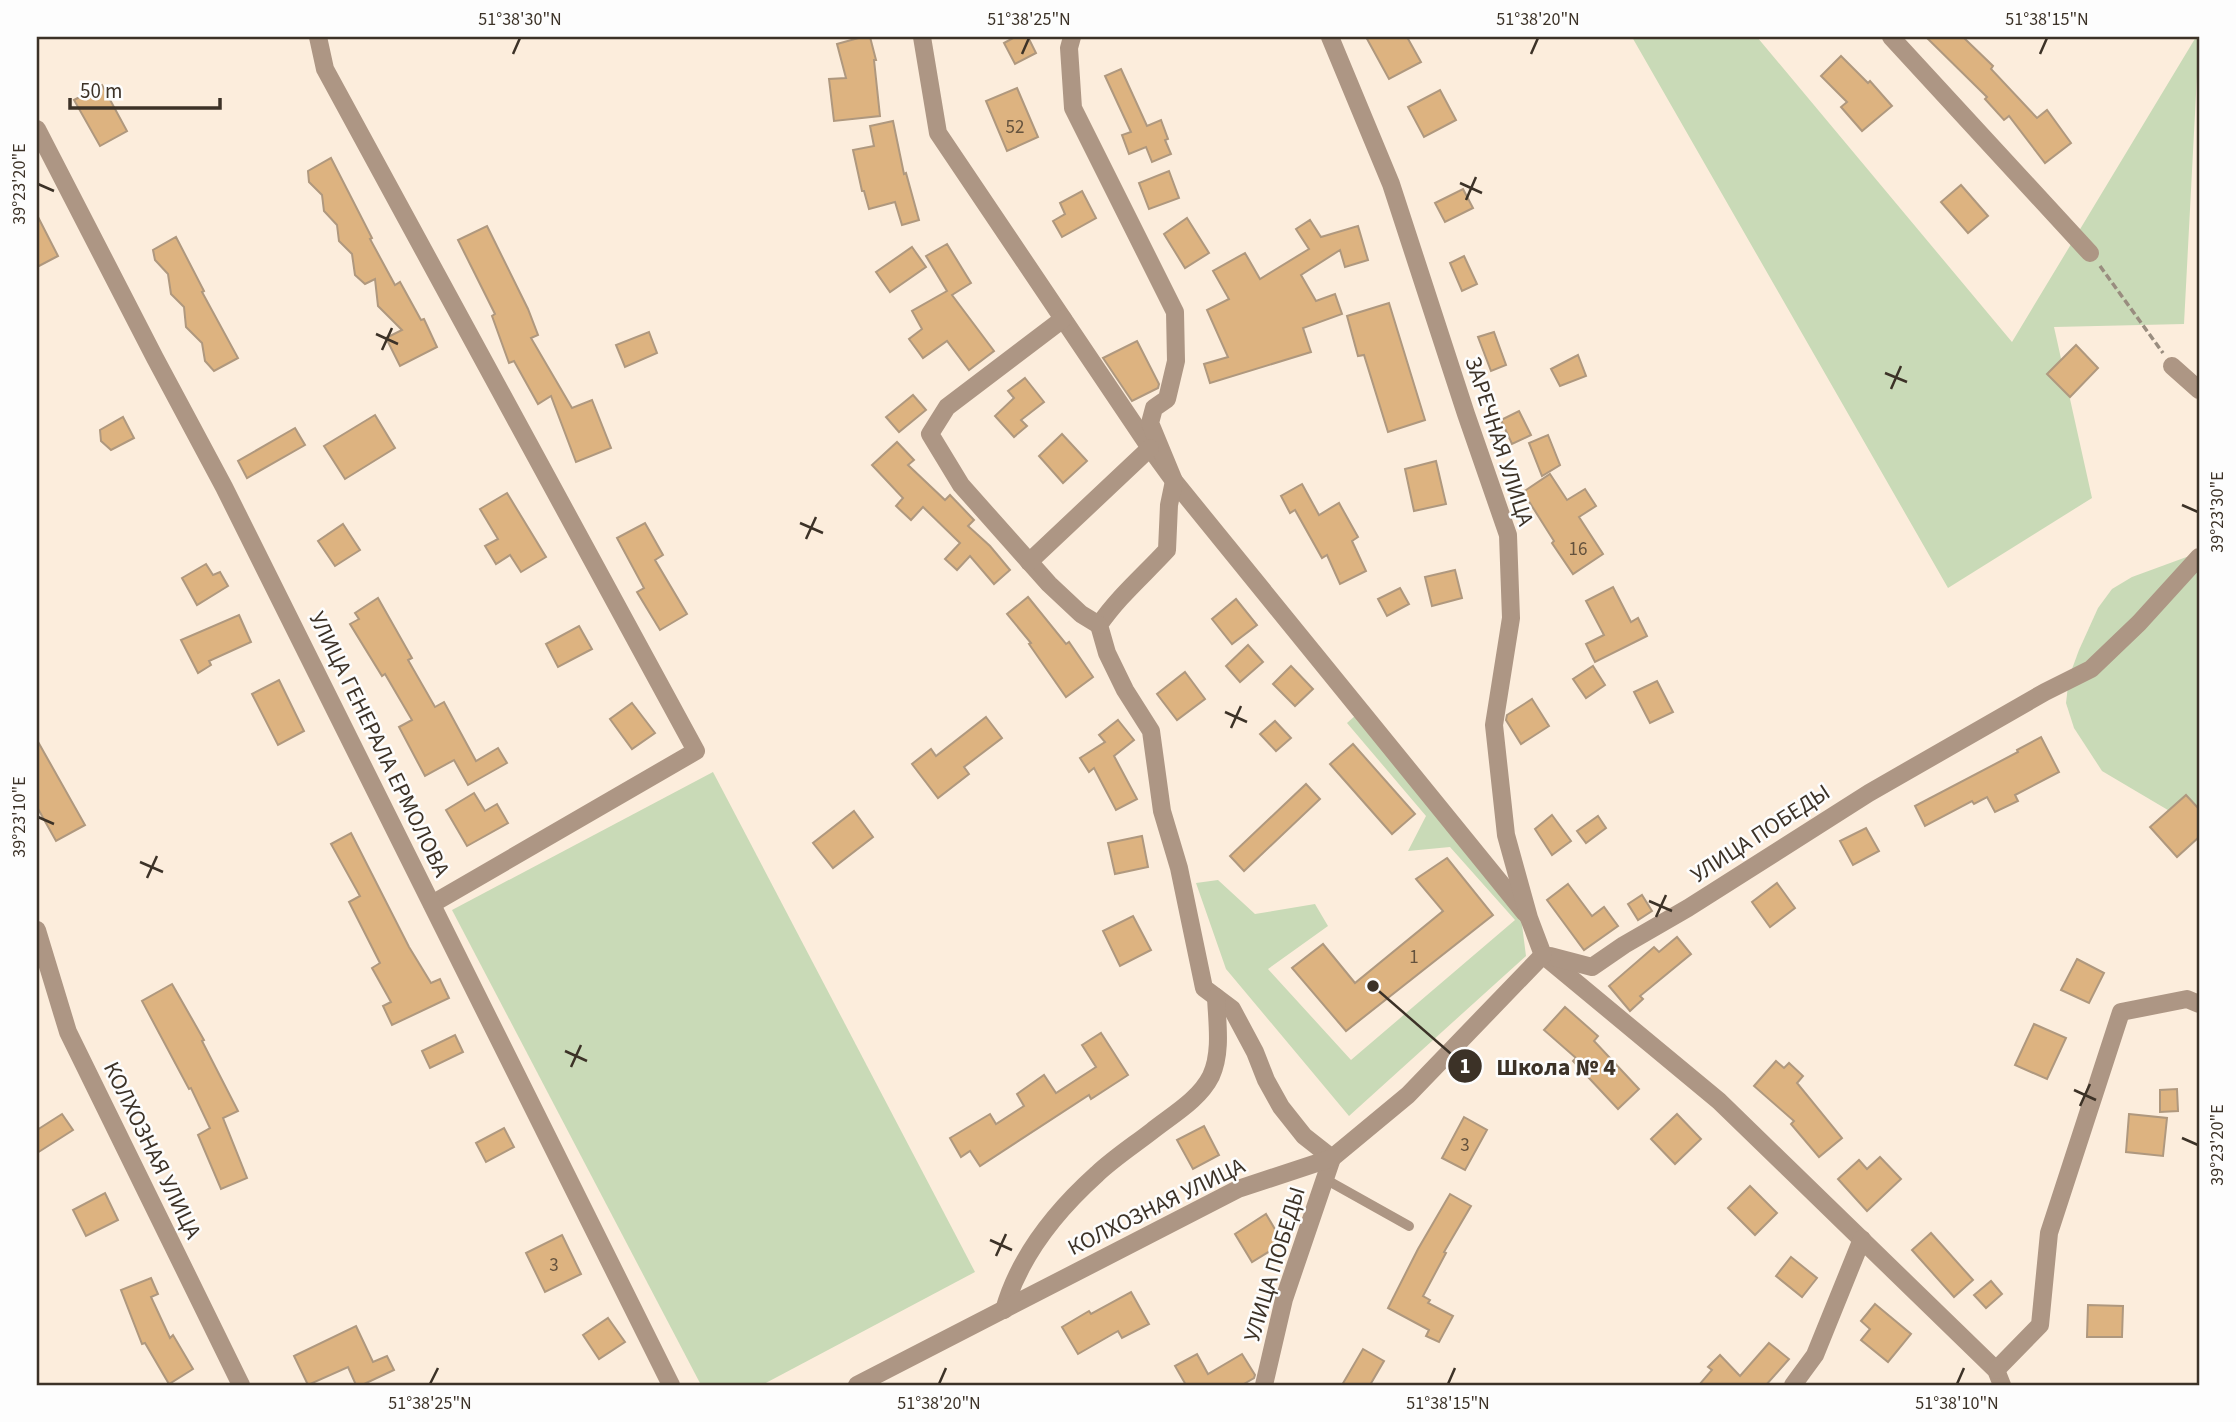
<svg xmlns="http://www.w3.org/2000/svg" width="2236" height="1422" viewBox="0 0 2236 1422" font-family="'Source Sans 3',sans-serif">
	<rect width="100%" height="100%" fill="#fceddc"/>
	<g fill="#c9dab7">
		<path d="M1632,37h125l255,305 184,-305h3l-15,287 -130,3 38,171 -144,90z"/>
		<path d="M2192,555l7,1v270l-21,-10 -76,-45 -28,-43 -8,-25 3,-26 10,-27 19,-42 14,-19 20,-12z"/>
		<path d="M1356,715l165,202 5,39 -177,160 -123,-147 -30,-86 22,-3 37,34 60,-10 13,22 -60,43 83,91 164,-140 -65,-73 -42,4 18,-35 -79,-93z"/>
		<path d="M713,772l262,500 -213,113h-61l-249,-475z"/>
	</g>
	<g fill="#ddb380" stroke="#af987e" stroke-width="2">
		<path d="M862,37h8l6,23h-2l6,56 -46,5 -5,-42 17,-1 -9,-34z"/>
		<path d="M1015,37h13l8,16 -21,11 -11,-21z"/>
		<path d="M1366,37h41l14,25 -32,17z"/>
		<path d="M1926,37h37l30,29 -2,3 46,49 10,-8 24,33 -26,20 -36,-47 -5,4 -19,-21 2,-2z"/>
		<path d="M1841,56l27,27 2,-2 22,25 -30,25 -21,-24 6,-5 -26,-26z"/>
		<path d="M1121,69l26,57 14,-6 7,19 -3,1 6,14 -19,8 -6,-15 -17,7 -7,-19 9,-3 -26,-56z"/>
		<path d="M102,85l25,46 -27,15 -26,-46z"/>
		<path d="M1017,88l21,49 -31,14 -21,-50z"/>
		<path d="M1440,90l16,30 -32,17 -16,-30z"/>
		<path d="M893,121l11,53 2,-1 13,47 -17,5 -7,-23 -26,7 -5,-18h-2l-9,-41 21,-4 -4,-20z"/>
		<path d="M331,158l41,80 -2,1 25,46 5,-3 21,38 3,-1 13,28 -37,19 -14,-28 16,-8 -24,-24 -3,-27 -10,5 -10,-9 -3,-21 -13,-13 -2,-16 -13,-14 -2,-16 -13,-13 -1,-11z"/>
		<path d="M1169,171l10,27 -30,11 -10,-26z"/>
		<path d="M1961,185l27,31 -20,17 -27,-31z"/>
		<path d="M1463,189l10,19 -28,14 -10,-19z"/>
		<path d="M1082,191l14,27 -34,19 -9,-16 12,-7 -5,-11z"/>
		<path d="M37,215l21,41 -21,11z"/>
		<path d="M1187,218l22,35 -24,15 -21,-34z"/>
		<path d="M1310,220l11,17 37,-11 10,34 -23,7 -5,-17 -39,25 15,26 19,-7 7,20 -39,14 8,24 -101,31 -6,-19 24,-7 -21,-47 22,-11 -16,-28 32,-18 15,26 49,-30 -13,-20z"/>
		<path d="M487,226l41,83 10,26 -7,3 41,70 20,-8 19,48 -35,14 -25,-66 -13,8 -24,-43 -5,2 -17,-47 3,-2 -37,-74z"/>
		<path d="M176,237l28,54 -2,1 36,66 -24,13 -9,-10 -3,-18 -16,-16 -2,-20 -13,-13 -3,-20 -13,-14 -2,-10z"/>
		<path d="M947,244l24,39 -19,12 42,56 -25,19 -22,-29 -24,17 -14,-19 13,-10 -10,-18 35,-20 -21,-35z"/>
		<path d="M912,247l14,20 -36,25 -14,-20z"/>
		<path d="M1464,256l13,28 -15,7 -12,-28z"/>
		<path d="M1389,303l36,117 -37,12 -24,-77 -6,1 -11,-40z"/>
		<path d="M649,332l8,21 -32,14 -9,-22z"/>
		<path d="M1494,332l12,33 -15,6 -13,-34z"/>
		<path d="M1137,341l22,43 -1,4 -26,13 -29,-43z"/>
		<path d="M2076,345l22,23 -28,29 -23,-23z"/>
		<path d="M1578,355l8,21 -26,10 -9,-17z"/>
		<path d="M1025,378l19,24 -23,18 6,6 -13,11 -19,-21 19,-18 -6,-7z"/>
		<path d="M913,395l13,15 -27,22 -13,-15z"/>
		<path d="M1519,411l12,24 -19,9 -11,-24z"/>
		<path d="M375,415l20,33 -50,31 -21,-33z"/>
		<path d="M123,417l11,21 -23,12 -10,-9 -1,-11z"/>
		<path d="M295,428l10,17 -58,33 -9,-17z"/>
		<path d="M1062,434l25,27 -24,22 -24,-27z"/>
		<path d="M1548,435l12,30 -18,11 -13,-33z"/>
		<path d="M897,442l17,18 -6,5 37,35 5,-5 24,25 -6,6 22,20 20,24 -16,14 -24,-28 -13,14 -12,-11 15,-16 -37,-36 -12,13 -15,-14 7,-8 -31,-33z"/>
		<path d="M1436,461l10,43 -32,7 -9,-42z"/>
		<path d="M1550,474l17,26 18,-11 11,17 -17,11 24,37 -30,20 -21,-31 2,-2 -31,-49z"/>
		<path d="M1302,484l17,31 20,-12 19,34 -6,4 14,30 -26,13 -13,-29 -5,3 -27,-48 -5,3 -9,-17z"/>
		<path d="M507,493l39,64 -25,15 -11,-17 -14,9 -11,-18 13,-7 -18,-30z"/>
		<path d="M645,523l18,32 -8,5 32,54 -27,16 -23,-38 7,-4 -27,-50z"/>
		<path d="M343,524l17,26 -25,16 -17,-25z"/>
		<path d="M206,564l7,11 7,-3 8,14 -31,19 -15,-27z"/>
		<path d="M1455,570l7,28 -30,8 -7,-29z"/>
		<path d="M1613,587l18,35 7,-4 9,18 -52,26 -9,-18 18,-9 -18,-34z"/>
		<path d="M1400,588l9,16 -22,12 -9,-17z"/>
		<path d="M1028,597l38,47 3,-2 24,35 -27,20 -37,-53 2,-1 -24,-29z"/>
		<path d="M378,598l34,60 -4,2 27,47 9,-5 32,59 22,-13 9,15 -39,22 -14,-25 -29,16 -26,-49 13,-7 -27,-46 -3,2 -32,-52 9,-5 -4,-6z"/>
		<path d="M1236,599l21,26 -25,19 -20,-25z"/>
		<path d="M239,615l12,27 -42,19 2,4 -13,8 -17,-33z"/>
		<path d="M579,626l13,23 -34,18 -12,-23z"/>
		<path d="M1248,645l15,17 -23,20 -14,-16z"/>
		<path d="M1291,666l22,23 -18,17 -22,-22z"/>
		<path d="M1593,666l12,19 -19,13 -13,-19z"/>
		<path d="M1185,672l20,27 -28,21 -20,-26z"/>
		<path d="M279,680l25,51 -26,14 -26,-51z"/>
		<path d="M1657,681l16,31 -23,11 -16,-31z"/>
		<path d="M1532,699l17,27 -28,18 -15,-24 1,-5z"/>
		<path d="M632,703l23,30 -23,16 -22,-30z"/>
		<path d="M986,717l16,21 -38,29 5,7 -31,24 -26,-34 19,-15 5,7z"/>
		<path d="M1118,720l16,20 -20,16 23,43 -21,11 -22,-42 -5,4 -9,-14 25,-16 -6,-7z"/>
		<path d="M1275,721l16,17 -15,13 -16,-17z"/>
		<path d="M2041,737l18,35 -44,23 3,6 -23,11 -8,-15 -13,7 -2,-3 -47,25 -10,-20 103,-54 -1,-2z"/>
		<path d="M37,740l48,85 -29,16 -19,-34z"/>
		<path d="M1353,744l62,70 -23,20 -62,-70z"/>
		<path d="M1306,784l14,15 -76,72 -14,-15z"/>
		<path d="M474,793l11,18 12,-7 11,19 -41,23 -21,-36z"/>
		<path d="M2186,795l13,14v28l-22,20 -27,-30z"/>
		<path d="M854,811l19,26 -40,31 -20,-25z"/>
		<path d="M1552,815l19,26 -19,14 -17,-26z"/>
		<path d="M1598,816l8,12 -20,15 -9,-12z"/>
		<path d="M1866,828l13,23 -26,14 -13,-24z"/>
		<path d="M351,833l58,114 22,36 9,-4 9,19 -57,27 -9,-19 8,-4 -19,-34 8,-5 -31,-61 11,-6 -29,-52z"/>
		<path d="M1142,836l6,31 -33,7 -7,-31z"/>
		<path d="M1447,858l46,57 -147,116 -54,-63 31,-24 32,39 88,-72 -27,-32z"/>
		<path d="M1777,883l18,25 -25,19 -18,-25z"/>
		<path d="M1568,884l24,32 12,-9 14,19 -34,24 -37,-50z"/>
		<path d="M1642,895l10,16 -14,9 -10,-16z"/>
		<path d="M1133,916l18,34 -31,16 -17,-35z"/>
		<path d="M1677,937l14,17 -51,42 3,3 -13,12 -21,-25 45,-39 5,5z"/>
		<path d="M2077,959l27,14 -15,30 -28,-13z"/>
		<path d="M172,984l32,56 -2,1 36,70 -15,7 24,60 -26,11 -23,-54 12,-7 -19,-40 -2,1 -47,-88z"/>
		<path d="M1565,1007l33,29 -4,5 45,48 -21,20 -45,-48 3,-3 -32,-28z"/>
		<path d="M2034,1024l32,14 -19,41 -32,-14z"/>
		<path d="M1101,1033l27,42 -37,24 -2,-4 -109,71 -10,-15 -9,6 -11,-19 40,-24 6,10 28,-18 -7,-12 27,-19 12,18 40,-26 -14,-22z"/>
		<path d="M455,1035l8,17 -33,16 -8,-17z"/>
		<path d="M1776,1061l8,7 5,-5 14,13 -6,7 45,55 -23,19 -28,-33 3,-3 -40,-35z"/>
		<path d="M2177,1089l1,22 -18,1v-22z"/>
		<path d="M62,1114l11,16 -36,23v-23z"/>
		<path d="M1677,1114l24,25 -26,25 -24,-25z"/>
		<path d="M2129,1114l38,4 -4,38 -37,-4z"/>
		<path d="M1464,1117l23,13 -22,40 -23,-12z"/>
		<path d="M1204,1126l15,29 -26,14 -16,-29z"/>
		<path d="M504,1128l10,19 -28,15 -10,-19z"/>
		<path d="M1880,1157l21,22 -34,32 -29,-32 21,-19 8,9z"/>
		<path d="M1750,1186l27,27 -22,22 -27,-27z"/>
		<path d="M105,1193l13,27 -32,16 -13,-26z"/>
		<path d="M1450,1194l21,12 -27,46 2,1 -23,43 7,4 -2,3 25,13 -14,26 -13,-6 3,-6 -41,-22 30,-59z"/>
		<path d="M1266,1214l17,29 -31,19 -17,-28z"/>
		<path d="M1931,1233l42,47 -19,17 -42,-47z"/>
		<path d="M562,1235l19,39 -36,18 -19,-39z"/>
		<path d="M1791,1257l26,21 -15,19 -26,-21z"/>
		<path d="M151,1278l7,16 -7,3 19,41 3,-3 20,34 -24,15 -24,-41 -3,1 -21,-54z"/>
		<path d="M1991,1281l11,13 -16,14 -12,-13z"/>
		<path d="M1131,1292l18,32 -27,14 -4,-7 -40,23 -16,-27 27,-16 2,3z"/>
		<path d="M1875,1304l36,30 -23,28 -27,-22 9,-11 -9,-8z"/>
		<path d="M2088,1305l35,1 -1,31h-35z"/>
		<path d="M608,1318l17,24 -26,17 -16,-24z"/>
		<path d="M356,1326l17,36 14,-6 7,14 -32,15h-6l-8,-18 -40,18 -14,-29z"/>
		<path d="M1769,1343l20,16 -23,26h-67l13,-15 -4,-3 12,-12 20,21z"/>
		<path d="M1363,1349l21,12 -14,24h-28z"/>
		<path d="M1197,1354l11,20 34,-20 13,21 -1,3 -12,7h-56l-11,-19z"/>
	</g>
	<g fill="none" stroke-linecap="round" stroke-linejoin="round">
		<path stroke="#998d7f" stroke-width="3.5" stroke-dasharray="7 3.5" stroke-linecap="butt" d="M2100,266l63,87"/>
		<path stroke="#ad9684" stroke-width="10" d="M1325,1179l84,47"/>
		<g stroke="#ad9684" stroke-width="18">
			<path d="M318,37l7,32 371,682 -264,153"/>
			<path d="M922,37l16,96 212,315 24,33 351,432"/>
			<path d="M1072,37l-3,11 4,60 102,204 1,49 -9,38 -13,9 -4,15 24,58 -5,24 -2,45c-23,25 -49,47 -68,75l8,28 18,37 26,41 11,80 17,57 25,120 28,21 23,43 11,28 15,27 23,29 28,22 -48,141 -20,86"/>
			<path d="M1330,37l61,147 75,230 42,121 3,83 -17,107 12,110 23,83 14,37 176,146 277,269 6,15"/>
			<path d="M1891,37l199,216"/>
			<path d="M37,129l118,229 69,129 447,898"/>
			<path d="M1063,319l-116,88 -17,27 31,51 88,99 32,30 18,11"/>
			<path d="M2172,366l27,24"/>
			<path d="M1029,562l121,-114"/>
			<path d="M37,930l31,102 173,353"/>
			<path d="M1550,956l42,11 32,-22 64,-37 181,-115 176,-101 46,-23 48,-46 60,-66"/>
			<path d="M1004,1310c15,-53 53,-100 93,-136 17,-16 37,-29 55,-43 20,-16 47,-31 59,-55 11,-24 6,-54 5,-79"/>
			<path d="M1996,1370l44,-45 9,-92 72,-221 66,-13 12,5"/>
			<path d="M857,1385l381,-196 94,-31 76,-63 135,-140"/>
			<path d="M1793,1385l22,-30 47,-116"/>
		</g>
	</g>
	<path fill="none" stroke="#3c3227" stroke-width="2.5" d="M513,54l7,-16M1022,54l7,-16M1531,54l7,-16M2040,54l7,-16M1460,183l22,10M38,184l16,7M1466,200l10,-23M376,334l22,10M382,350l10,-22M1885,373l22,9M1891,389l10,-23M2182,505l16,7M800,523l23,10M806,539l10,-22M1225,712l22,10M1231,728l10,-22M38,817l16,7M140,862l23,10M147,878l10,-22M1649,901l23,10M1656,917l10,-22M565,1051l22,10M571,1067l10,-22M2074,1090l22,10M2080,1106l10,-22M2182,1138l16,7M990,1240l22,10M996,1256l10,-22M430,1384l8,-16M939,1384l7,-16M1448,1384l7,-16M1957,1384l7,-16"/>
	<g text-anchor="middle" stroke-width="5" stroke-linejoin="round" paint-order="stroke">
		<g font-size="19" fill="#64523d">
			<text x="1015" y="133">52</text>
			<text x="1578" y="555">16</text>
			<text x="1414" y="963">1</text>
			<text x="1465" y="1151">3</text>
			<text x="554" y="1271">3</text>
		</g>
		<g font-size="23" fill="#3c3227" stroke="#fdfdfd">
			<text transform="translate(1500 441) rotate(72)" y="8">ЗАРЕЧНАЯ УЛИЦА</text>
			<text transform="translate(380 744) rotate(64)" y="8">УЛИЦА ГЕНЕРАЛА ЕРМОЛОВА</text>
			<text transform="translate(1760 833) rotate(-33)" y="8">УЛИЦА ПОБЕДЫ</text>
			<text transform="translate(153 1150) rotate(64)" y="8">КОЛХОЗНАЯ УЛИЦА</text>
			<text transform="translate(1156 1206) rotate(-26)" y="8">КОЛХОЗНАЯ УЛИЦА</text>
			<text transform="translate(1274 1264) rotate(-73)" y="8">УЛИЦА ПОБЕДЫ</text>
		</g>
	</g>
	<path fill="none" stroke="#3c3227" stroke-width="2.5" d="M1373 986L1465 1066"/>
	<g fill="#3c3227" stroke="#fdfdfd" stroke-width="2.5">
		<circle cx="1373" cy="986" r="7"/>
		<circle cx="1465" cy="1066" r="18"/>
	</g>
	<g font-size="21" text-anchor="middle" font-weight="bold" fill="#fff">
		<text x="1465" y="1073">1</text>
	</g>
	<g font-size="24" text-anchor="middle" font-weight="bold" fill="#3c3227" stroke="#fdfdfd" stroke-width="5" stroke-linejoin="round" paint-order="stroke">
		<text x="1556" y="1075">Школа № 4</text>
	</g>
	<rect width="2236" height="1422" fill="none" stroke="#fdfdfd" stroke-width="77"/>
	<path d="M70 98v10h150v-10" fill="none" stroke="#3c3227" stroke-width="3.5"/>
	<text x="80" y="98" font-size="21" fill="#3c3227" stroke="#fdfdfd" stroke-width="5" paint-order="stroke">50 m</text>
	<rect x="38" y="38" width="2160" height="1346" fill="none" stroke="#3c3227" stroke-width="2.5"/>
	<g font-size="18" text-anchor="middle" fill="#3c3227">
		<text x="520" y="25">51°38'30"N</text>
		<text x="1029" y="25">51°38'25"N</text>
		<text x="1538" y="25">51°38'20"N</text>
		<text x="2047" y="25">51°38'15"N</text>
		<text transform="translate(19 184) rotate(-90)" y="6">39°23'20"E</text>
		<text transform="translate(2217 512) rotate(-90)" y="6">39°23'30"E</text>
		<text transform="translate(19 817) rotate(-90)" y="6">39°23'10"E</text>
		<text transform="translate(2217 1145) rotate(-90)" y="6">39°23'20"E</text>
		<text x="430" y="1409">51°38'25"N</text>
		<text x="939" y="1409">51°38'20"N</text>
		<text x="1448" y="1409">51°38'15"N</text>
		<text x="1957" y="1409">51°38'10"N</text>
	</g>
</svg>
